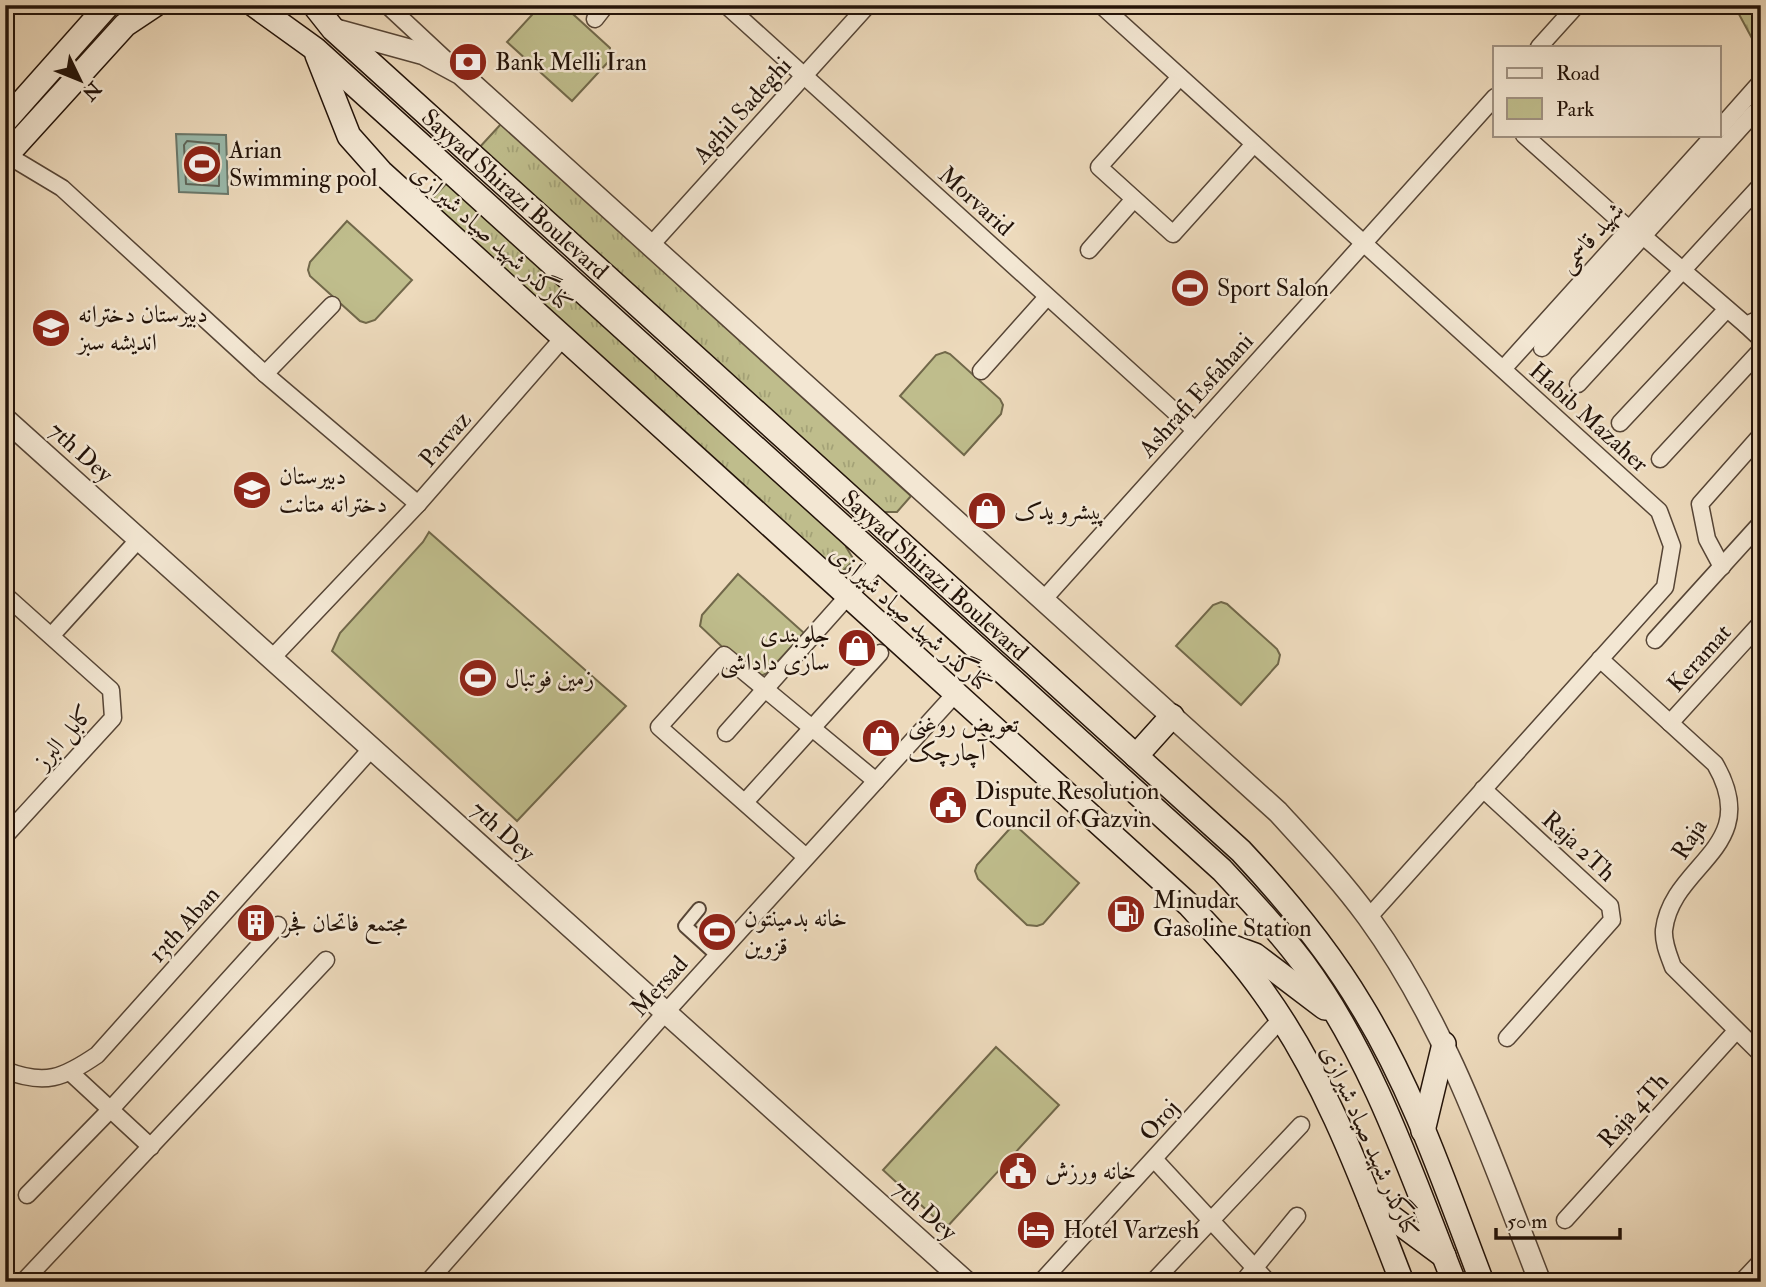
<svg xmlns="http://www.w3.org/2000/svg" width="1766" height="1287" viewBox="0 0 1766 1287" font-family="'IM FELL Double Pica',Amiri,serif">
	<defs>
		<pattern id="grass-tufts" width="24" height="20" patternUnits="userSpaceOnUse" patternTransform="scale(1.75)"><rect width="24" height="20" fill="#bfbd8c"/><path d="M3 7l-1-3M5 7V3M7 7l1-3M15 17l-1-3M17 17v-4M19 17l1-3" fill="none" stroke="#a4a277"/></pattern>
	</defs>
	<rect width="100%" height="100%" fill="#eddabc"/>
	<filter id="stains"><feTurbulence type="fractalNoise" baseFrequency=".00286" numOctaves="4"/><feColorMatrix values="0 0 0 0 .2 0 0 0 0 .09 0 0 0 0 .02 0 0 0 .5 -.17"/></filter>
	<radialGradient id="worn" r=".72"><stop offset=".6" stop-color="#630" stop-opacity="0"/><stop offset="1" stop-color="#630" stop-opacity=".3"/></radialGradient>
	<g fill="url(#grass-tufts)" stroke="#71684a" stroke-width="2">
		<path d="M1734,5h27v50z"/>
		<path d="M501,124l410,372 -14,16h-15l-404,-363z"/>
		<path d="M449,181l396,358 1,8 8,13 -11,11 -4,1 -413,-367z"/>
	</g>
	<g fill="#bfbd8c" stroke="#71684a" stroke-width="2">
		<path d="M541,5h22l47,43 -1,13 -37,40 -65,-59z"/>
		<path d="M347,221l65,59 -37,40 -9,3 -6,-2 -50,-45 -2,-6 2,-8z"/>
		<path d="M945,352l5,2 50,45 3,6 -2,9 -37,41 -64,-59 36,-41z"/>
		<path d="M429,532l197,174 -109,115 -185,-170 8,-18 83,-91z"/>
		<path d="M738,574l66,59 -37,40 -6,3 -10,-2 -51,-48 2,-11z"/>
		<path d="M1221,602l6,2 50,45 3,6 -2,9 -37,41 -65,-59 37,-41z"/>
		<path d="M1014,824l65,59 -36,41 -6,2 -10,-1 -49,-46 -3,-8 2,-6z"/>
		<path d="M996,1047l63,58 -113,123 -63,-58z"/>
	</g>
	<path fill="#9abbad" stroke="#6a786b" stroke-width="2" d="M176,134l50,1 2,59 -49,-2z"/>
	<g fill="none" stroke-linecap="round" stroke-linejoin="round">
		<g stroke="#5e675b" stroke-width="2">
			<path d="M187,141l32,3v42l-33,-2 -2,-39z"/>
			<path d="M197,150l14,3 1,21 -2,3 -16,-2 -1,-21z"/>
		</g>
		<g stroke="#564536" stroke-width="16">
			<path id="pedestrian" d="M699,909l-14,17 32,29"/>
		</g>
		<g stroke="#564536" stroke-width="19">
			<g id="minor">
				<path d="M387,5l59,55"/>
				<path d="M726,5l469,425"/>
				<path d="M1101,5l558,506 13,35 -7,41 -297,331"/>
				<path d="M595,19l11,-14"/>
				<path d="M1539,47l38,-42"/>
				<path d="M1180,77l-81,90 74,67 81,-90"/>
				<path d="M1719,129l39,-44"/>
				<path d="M1524,135l105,94"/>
				<path d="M7,155l55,33 203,186 153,130"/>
				<path d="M1643,236l103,89"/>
				<path d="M651,245l217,-240"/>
				<path d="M1089,250l45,-51"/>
				<path d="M1761,318l-15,7 15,14"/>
				<path d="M1542,348l212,-235"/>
				<path d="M1503,369l211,-234"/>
				<path d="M981,371l66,-74"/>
				<path d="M265,374l67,-69"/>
				<path d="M1578,384l183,-199"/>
				<path d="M1620,423l107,-114"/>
				<path d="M1660,459l101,-109"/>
				<path d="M1722,567l-15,-28 -7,-35 61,-69"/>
				<path d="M5,595l106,95 2,28 -108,118"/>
				<path d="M1043,600l452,-503"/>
				<path d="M52,635l87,-96"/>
				<path d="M1655,640l106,-117"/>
				<path d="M272,658l146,-154 145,-166"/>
				<path d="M1600,659l115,105c49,84 -43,99 -51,166 -1,13 5,26 9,37l88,87"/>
				<path d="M1670,723l91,-100"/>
				<path d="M726,733l154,-173"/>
				<path d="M1483,789l127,117 2,14 -105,118"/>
				<path d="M745,802l135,-149"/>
				<path d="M806,857l-147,-130 65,-72 152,126"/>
				<path d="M5,1070c40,16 58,8 92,-15l275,-307"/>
				<path d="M71,1073l80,74"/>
				<path d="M1154,1159l114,123"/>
				<path d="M27,1195l84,-86 167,-184"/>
				<path d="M1565,1220l171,-189"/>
				<path d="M23,1282l303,-322"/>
				<path d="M428,1282l238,-270 289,-318"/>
				<path d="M1041,1282l240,-263"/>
				<path d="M1153,1282l148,-157"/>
				<path d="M1243,1282l54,-66"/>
			</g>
		</g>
		<g stroke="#564536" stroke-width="24">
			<g id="tertiary">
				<path d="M333,29l91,25 37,20 817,738c31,34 63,68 90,105 80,110 123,240 172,365"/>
				<path d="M5,419l961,863"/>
				<path d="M1745,1282l16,-17"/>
			</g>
		</g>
		<g stroke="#231309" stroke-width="26">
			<g id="secondary">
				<path d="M254,5l61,44 907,821c28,30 56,60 81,93 70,95 108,210 151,319"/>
				<path d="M314,5l19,24 908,822c45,48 86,97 120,154 53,86 85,183 121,277"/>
				<path d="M317,55l32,81 32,36 807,732c27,29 54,57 76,89 63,88 99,189 138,289"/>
				<path d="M5,121l103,-116"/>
				<path d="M5,157l120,-132 30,-20"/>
				<path d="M1136,756l36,-40"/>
				<path d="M1225,944l30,11 70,53"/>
				<path d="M1423,1131l21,-87"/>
				<path d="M1371,1202l73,54"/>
			</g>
		</g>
		<use href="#pedestrian" stroke="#f3e7d3" stroke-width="12"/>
		<use href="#minor" stroke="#f3e7d3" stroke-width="16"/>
		<use href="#tertiary" stroke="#f3e7d3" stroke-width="21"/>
		<use href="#secondary" stroke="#f3e7d3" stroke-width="23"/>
	</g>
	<defs>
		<g id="bank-disc" transform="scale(2.0125)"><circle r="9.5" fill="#8f2418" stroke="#f3e7d3"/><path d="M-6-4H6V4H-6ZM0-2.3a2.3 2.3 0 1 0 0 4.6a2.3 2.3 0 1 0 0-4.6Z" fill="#fff"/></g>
		<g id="stadium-disc" transform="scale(2.0125)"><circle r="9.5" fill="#8f2418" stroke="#f3e7d3"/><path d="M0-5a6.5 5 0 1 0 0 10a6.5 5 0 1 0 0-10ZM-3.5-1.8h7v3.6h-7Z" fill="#fff"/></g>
		<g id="school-disc" transform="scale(2.0125)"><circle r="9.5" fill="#8f2418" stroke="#f3e7d3"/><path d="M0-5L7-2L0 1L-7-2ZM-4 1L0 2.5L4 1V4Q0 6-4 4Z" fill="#fff"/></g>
		<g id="shop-disc" transform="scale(2.0125)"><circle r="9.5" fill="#8f2418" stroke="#f3e7d3"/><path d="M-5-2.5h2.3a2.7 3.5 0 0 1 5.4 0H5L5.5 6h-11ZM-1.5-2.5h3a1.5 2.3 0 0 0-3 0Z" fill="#fff"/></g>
		<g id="civic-disc" transform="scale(2.0125)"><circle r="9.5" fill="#8f2418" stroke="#f3e7d3"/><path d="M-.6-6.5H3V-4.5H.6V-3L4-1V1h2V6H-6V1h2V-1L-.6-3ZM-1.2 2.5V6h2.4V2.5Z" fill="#fff"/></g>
		<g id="fuel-disc" transform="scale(2.0125)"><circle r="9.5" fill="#8f2418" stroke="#f3e7d3"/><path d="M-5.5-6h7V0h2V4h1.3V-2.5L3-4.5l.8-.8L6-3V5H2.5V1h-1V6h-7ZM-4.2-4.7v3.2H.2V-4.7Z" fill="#fff"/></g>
		<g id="building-disc" transform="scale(2.0125)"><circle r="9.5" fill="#8f2418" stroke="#f3e7d3"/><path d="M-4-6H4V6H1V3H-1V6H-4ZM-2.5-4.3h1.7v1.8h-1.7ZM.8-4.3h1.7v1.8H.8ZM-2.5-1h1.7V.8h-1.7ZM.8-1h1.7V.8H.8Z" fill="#fff"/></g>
		<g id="hotel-disc" transform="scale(2.0125)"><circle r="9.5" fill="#8f2418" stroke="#f3e7d3"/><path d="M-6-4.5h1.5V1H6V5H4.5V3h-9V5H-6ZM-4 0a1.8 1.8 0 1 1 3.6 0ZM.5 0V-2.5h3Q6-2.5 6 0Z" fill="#fff"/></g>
	</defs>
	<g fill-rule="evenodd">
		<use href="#bank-disc" x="468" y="62"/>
		<use href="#stadium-disc" x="202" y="164"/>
		<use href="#stadium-disc" x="1190" y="288"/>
		<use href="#school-disc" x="51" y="328"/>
		<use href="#school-disc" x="252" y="490"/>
		<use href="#shop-disc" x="987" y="511"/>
		<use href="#shop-disc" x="857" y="648"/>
		<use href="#stadium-disc" x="478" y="678"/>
		<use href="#shop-disc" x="881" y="738"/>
		<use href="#civic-disc" x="948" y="805"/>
		<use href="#fuel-disc" x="1126" y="914"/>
		<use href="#building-disc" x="256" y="923"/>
		<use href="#stadium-disc" x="717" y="932"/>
		<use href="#civic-disc" x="1018" y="1171"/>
		<use href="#hotel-disc" x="1036" y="1230"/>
	</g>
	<g text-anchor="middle" stroke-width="5" stroke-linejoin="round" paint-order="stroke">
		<g font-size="24" fill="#231309" stroke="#f3e7d3" text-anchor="start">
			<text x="495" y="70">Bank Melli Iran</text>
			<text x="229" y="158">Arian<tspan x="229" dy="28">Swimming pool</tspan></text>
			<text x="1217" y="296">Sport Salon</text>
			<text x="78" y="322">دبیرستان دخترانه<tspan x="78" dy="28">اندیشه سبز</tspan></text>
			<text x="279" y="484">دبیرستان<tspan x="279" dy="28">دخترانه متانت</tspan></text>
			<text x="1014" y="519">پیشرو یدک</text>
			<text x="830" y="642" text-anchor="end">جلوبندی<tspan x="830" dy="28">سازی داداشی</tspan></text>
			<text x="505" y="686">زمین فوتبال</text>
			<text x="908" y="732">تعویض روغنی<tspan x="908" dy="28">آچارچک</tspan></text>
			<text x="975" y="799">Dispute Resolution<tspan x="975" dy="28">Council of Gazvin</tspan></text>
			<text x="1153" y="908">Minudar<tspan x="1153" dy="28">Gasoline Station</tspan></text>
			<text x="744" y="926">خانه بدمینتون<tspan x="744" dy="28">قزوین</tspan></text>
			<text x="283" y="931">مجتمع فاتحان فجر</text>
			<text x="1045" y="1179">خانه ورزش</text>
			<text x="1063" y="1238">Hotel Varzesh</text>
		</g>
		<g font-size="24" fill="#231309" stroke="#f3e7d3">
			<text transform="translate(742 110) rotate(-48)" y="8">Aghil Sadeghi</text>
			<text transform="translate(515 194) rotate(42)" y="8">Sayyad Shirazi Boulevard</text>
			<text transform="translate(976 201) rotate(42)" y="8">Morvarid</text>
			<text transform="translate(1591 237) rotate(-48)" y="8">شهید قاسمی</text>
			<text transform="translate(492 238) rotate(42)" y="8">کنارگذر شهید صیاد شیرازی</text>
			<text transform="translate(1196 395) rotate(-48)" y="8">Ashrafi Esfahani</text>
			<text transform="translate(1589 417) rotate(42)" y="8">Habib Mazaher</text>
			<text transform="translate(445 439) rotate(-49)" y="8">Parvaz</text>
			<text transform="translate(81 452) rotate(42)" y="8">7th Dey</text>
			<text transform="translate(935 575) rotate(42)" y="8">Sayyad Shirazi Boulevard</text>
			<text transform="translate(911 619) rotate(42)" y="8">کنارگذر شهید صیاد شیرازی</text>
			<text transform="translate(1699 658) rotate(-48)" y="8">Keramat</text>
			<text transform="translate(63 737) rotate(-49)" y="8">کابل البرز</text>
			<text transform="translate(503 831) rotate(42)" y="8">7th Dey</text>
			<text transform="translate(1689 839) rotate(-57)" y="8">Raja</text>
			<text transform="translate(1579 846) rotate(43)" y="8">Raja 2Th</text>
			<text transform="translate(184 924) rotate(-48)" y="8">13th Aban</text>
			<text transform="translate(659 986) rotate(-48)" y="8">Mersad</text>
			<text transform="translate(1633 1110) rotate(-48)" y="8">Raja 4Th</text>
			<text transform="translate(1159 1120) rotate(-48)" y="8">Oroj</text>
			<text transform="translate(1370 1141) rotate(66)" y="8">کنارگذر شهید صیاد شیرازی</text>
			<text transform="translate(925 1210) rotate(42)" y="8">7th Dey</text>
		</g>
	</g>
	<rect width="1766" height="1287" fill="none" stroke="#eddabc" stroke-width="28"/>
	<rect x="7" y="7" width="1752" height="1273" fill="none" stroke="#231309" stroke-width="3.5"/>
	<rect x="14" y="14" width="1738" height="1259" fill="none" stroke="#231309" stroke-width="2"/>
	<rect x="1493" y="46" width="228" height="91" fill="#f3e7d3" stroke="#a09282" stroke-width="2"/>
	<rect x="1507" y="68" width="35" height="10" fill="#f3e7d3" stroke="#a09282" stroke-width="2"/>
	<text x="1556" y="80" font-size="21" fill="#231309">Road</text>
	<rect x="1507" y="98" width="35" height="21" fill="#bfbd8c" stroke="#a09282" stroke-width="2"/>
	<text x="1556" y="116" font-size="21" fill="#231309">Park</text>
	<g transform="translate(80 80) rotate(133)" stroke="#f3e7d3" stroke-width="5" paint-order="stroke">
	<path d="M0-5L12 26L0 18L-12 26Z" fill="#231309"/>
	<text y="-10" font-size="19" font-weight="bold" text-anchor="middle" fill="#231309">N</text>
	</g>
	<path d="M1496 1228v10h124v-10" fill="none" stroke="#231309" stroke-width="3.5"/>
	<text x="1507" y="1228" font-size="21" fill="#231309" stroke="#f3e7d3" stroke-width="5" paint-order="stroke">50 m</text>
	<rect width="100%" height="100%" filter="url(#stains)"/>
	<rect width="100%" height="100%" fill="url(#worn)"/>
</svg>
